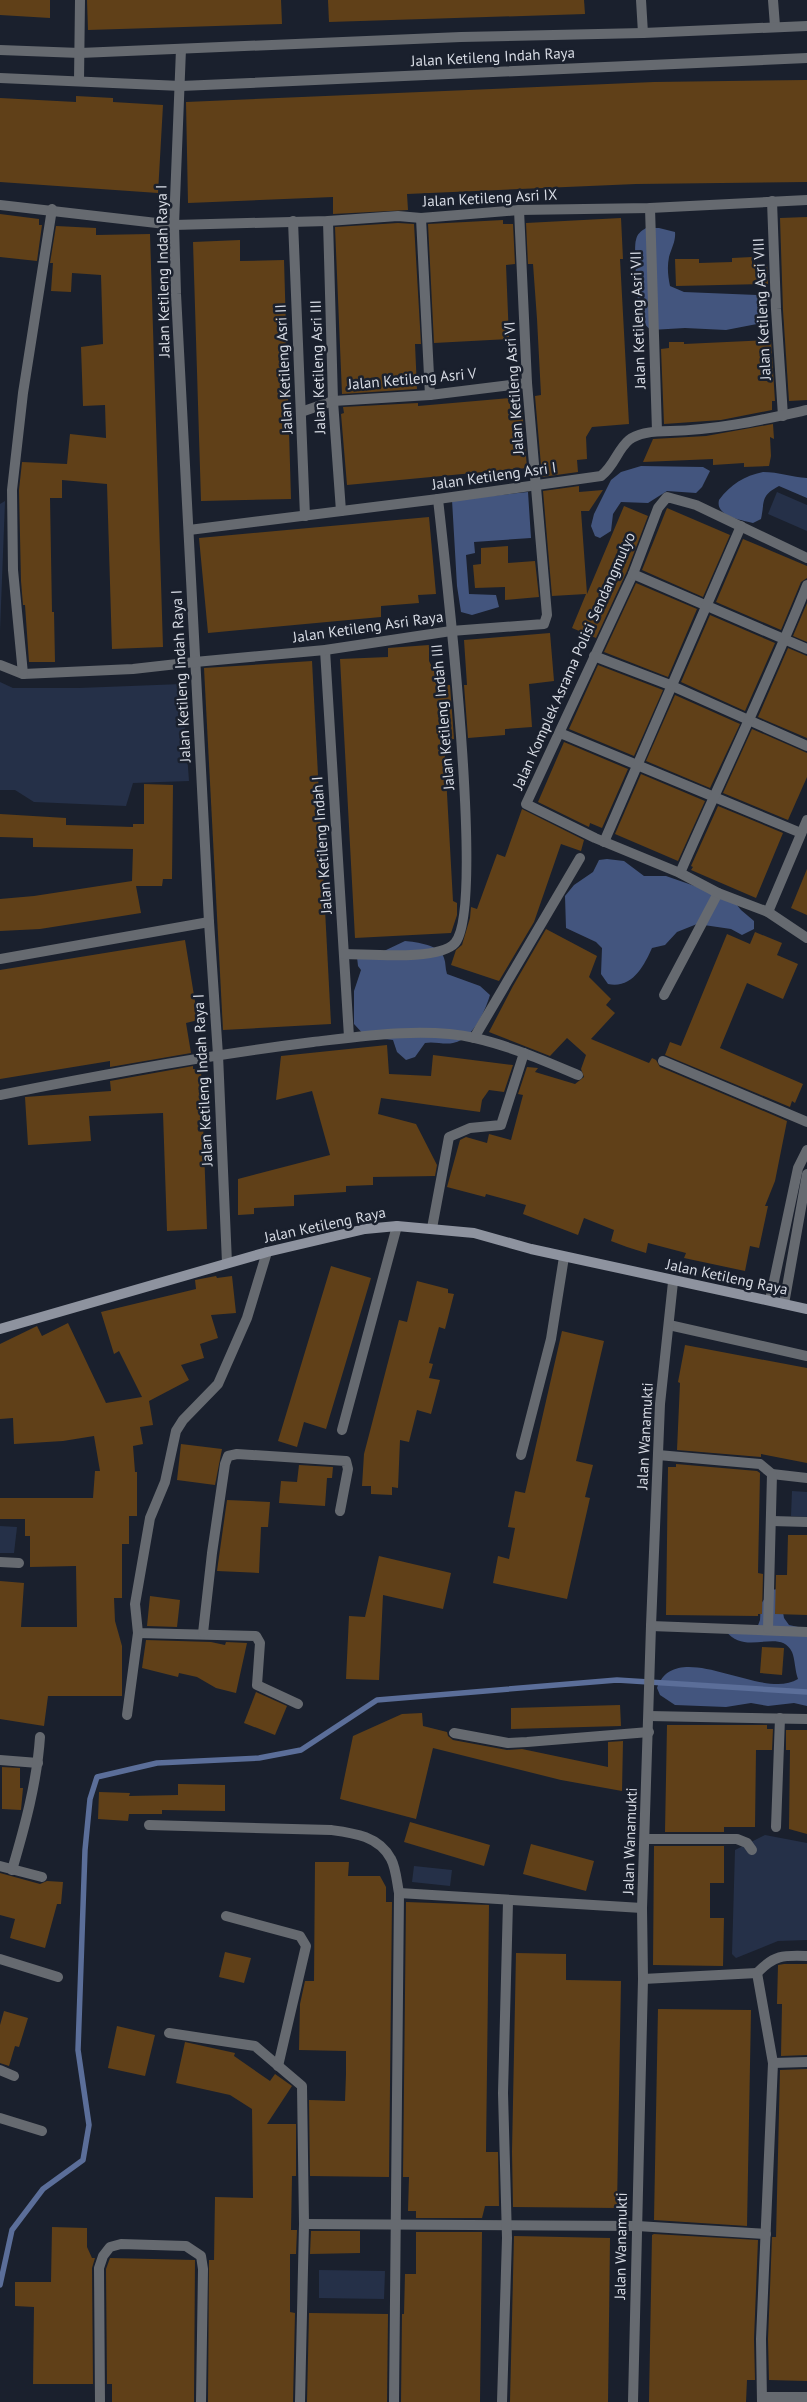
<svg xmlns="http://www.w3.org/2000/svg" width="807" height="2402" viewBox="0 0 807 2402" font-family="'PT Sans',sans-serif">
	<rect width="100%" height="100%" fill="#1a202d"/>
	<g fill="#253048">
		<path d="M777,492l30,13v26l-39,-17z"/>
		<path d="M5,501l-5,130v-127z"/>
		<path d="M0,682l13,6h66l103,-4 7,97 -56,2 -7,23 -92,-4 -19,-12h-15z"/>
		<path d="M792,1491l15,1v25l-16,-1z"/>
		<path d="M0,1526l17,1 -3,26h-14z"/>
		<path d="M765,1835l42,8v97l-29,1 -42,17 -4,-4 3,-104z"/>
		<path d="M414,1866l38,4 -2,16 -38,-4z"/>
		<path d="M319,2270l66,1 -1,28 -65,-1z"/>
	</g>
	<g fill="#43557e">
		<path d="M646,228h13l16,4c1,9 -4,17 -6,25 -2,10 -1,19 1,29l14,6 73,3c9,8 6,20 0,29l-31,6 -41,-2 -34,2c-4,-3 -8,-7 -10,-12 -3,-7 -8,-71 -5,-78 1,-6 5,-9 10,-12z"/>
		<path d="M641,466l62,1 7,4 -8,16 -6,6 -29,-2 -19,12 -27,-1 -8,12 -2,17 -11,7 -5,-2 -4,-10 3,-12 17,-34 10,-8z"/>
		<path d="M763,472c16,0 29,5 44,6v20l-28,-12c-19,10 -14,15 -18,33l-8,4c-12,-3 -38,-7 -34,-23 12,-16 25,-24 44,-28z"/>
		<path d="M528,492l3,46 -57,4 1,11 -9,2 3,39 27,1 3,12 -27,8 -11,-3 -4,-26 -5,-86z"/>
		<path d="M607,859l17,2 20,15h22l66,23 9,11 13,11v8l-12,6 -11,-6 -34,-5 -20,8 -12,13 -13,3c-8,18 -20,41 -44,36l-7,-10 1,-26 -6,-6 -30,-14 -1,-32 9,-11 19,-13 6,-12z"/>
		<path d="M405,941c11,1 36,4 39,17 2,5 1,10 3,16l33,12 10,9c-5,17 -18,45 -37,48 -9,2 -19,-2 -28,0l-10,14 -9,3 -9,-8 -4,-12 -27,-3 -12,-13v-33l7,-21 -3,-4 -1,-9 9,-7 18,1z"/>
		<path d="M779,1589l5,29 5,7 18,4v77l-13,-3 -26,3 -17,-3 -25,4 -51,-2 -15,-10 -3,-7c19,-53 105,14 141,-9 -3,-8 -3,-20 -6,-27 -12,-25 -47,5 -66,-21l31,-3 3,-8 1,-16 9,-14z"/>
	</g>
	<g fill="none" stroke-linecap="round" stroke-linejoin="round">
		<path stroke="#5b6e99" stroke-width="5.5" d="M0,2285l12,-55 31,-41 40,-29 6,-35 -11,-75 7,-200 5,-51 7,-22 60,-14 102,-5 42,-8 76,-50 240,-20 190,12"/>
	</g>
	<g fill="#604018">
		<path d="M0,0h50v18l-50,-3z"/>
		<path d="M87,0h194l1,24 -194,6z"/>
		<path d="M328,0h256l1,14 -256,8z"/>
		<path d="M807,80v102l-171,2 -229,10 1,16 -75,4v-17l-145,6 -2,-101 468,-20z"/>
		<path d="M76,96l37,2v4l50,3 -5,88 -158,-11v-84l76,4z"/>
		<path d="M0,214l39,5v6h3l-5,36 -37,-4z"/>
		<path d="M807,217v183l-18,1 -6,-91 -3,-92z"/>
		<path d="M621,218l2,41h-3l9,165 -37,3 -6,10 1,22 -10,1 1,12 -36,5 -7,-81 6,-1 -4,-76 -4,-55h-5l-2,-41z"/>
		<path d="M503,220v4h10l2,40 -9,1 3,74 -75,4 -6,-119z"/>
		<path d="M398,223l16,1 7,120h-6l2,45 -75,5 -7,-167z"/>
		<path d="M56,226l40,2v7l54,-1 13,413 -51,2 -5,-165 -45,-4v18h-12l2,114h2l1,50h-26l-4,-57h-2l-2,-24 -2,-91 3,-28 45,2 3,-30 36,4 -1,-33 -22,1 -1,-30 -1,-29 22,-3 -2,-69 -29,-2 -1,19 -20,-1 2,-28h-3z"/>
		<path d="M240,240v21l44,-1 7,239 -90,2 -8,-259z"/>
		<path d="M752,257v7h15l1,20 -92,2 -1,-27h24v4l33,-1v-4z"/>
		<path d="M771,340l4,61h-3v9l-51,10 -57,4 -3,-75 8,-1v-6h15v2z"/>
		<path d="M521,397l6,71 -180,17 -6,-71 3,-1 -1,-6 75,-4v3z"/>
		<path d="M773,424l1,15 -4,-2 1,19 -2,10 -25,1v-4l-31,2v-6l-70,3 10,-23 53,-3z"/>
		<path d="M579,486v6l24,-2 -14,21h-8l6,83 37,-88 24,10 -21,55 -31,67 -24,-10 14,-34 -34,2 -9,-105z"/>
		<path d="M667,508l63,27 -27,62 -61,-27z"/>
		<path d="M429,517l7,77 -18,1 1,8 -38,3v11l-173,16 -9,-95z"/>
		<path d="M743,539l64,27v12l-6,4 -20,48 -65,-28z"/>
		<path d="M508,546v17l27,-2 4,36 -34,3v-13l-30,1 -2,-23 8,-1v-16z"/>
		<path d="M636,583l61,26 -29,68 -64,-25z"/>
		<path d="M807,603v39l-14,-6z"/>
		<path d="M710,615l65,28 -30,68 -64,-29z"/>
		<path d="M550,633l4,48 -25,3 3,43 -27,2v6l-37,3 -4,-53h3l-3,-45z"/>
		<path d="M429,645v16l12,24h9l4,54 -10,1 9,161 4,2v12l-6,18 -96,5 -15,-279 48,-2v-9z"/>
		<path d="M788,648l19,8v82l-49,-21z"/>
		<path d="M312,661l19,363 -108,6 -19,-362z"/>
		<path d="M598,665l65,25 -29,66 -65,-27z"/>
		<path d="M675,695l65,29 -30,64 -64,-27z"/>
		<path d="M752,729l55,24v24l-19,43 -65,-27z"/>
		<path d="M564,742l64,27 -26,59 -12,-5 -1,4 -51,-25z"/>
		<path d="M641,774l64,27 -27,60 -63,-27z"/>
		<path d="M144,784l29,1 -1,94h-9l-1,7h-26l5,27 -101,16 -40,2v-32l34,-3 98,-15 1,-32 -100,-2v-9l-33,-1v-23l66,4v7l67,2v-3h11z"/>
		<path d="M718,806l65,27 -27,65 -65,-28 2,-3 -2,-1z"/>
		<path d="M522,809l62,31 -3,11 -20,-7 -27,78 -35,59 -48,-16 5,-15 6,-5 8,-27 1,-11 6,2 20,-55 8,3z"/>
		<path d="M807,869v46l-16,-7z"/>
		<path d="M546,929l51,27 -8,21 22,22 -5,6 9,8 -24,26 58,24 3,-5 4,2 4,7 127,54 -12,60 -10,25h3l-9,42 -9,-2 -5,25 -61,-13 2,-5 -38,-10 -2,10 -19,-6 -16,-6 3,-11 -30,-12 -6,17 -55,-21 3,-9 -40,-11 -1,3 -38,-10 13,-47 6,-3 21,6 2,-9 22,6 12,-45 -5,-1 9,-27 11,1 -3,4 40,12 9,-7 -3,-8 5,-14 -19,-17 -17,18 -61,-24 24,-46z"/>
		<path d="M755,932l27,11 -5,12 21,9 -15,35 -36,-16 -27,65 83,36 -8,19 -3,-2 -2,6 -125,-52 5,-13 11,4 46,-112 23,10z"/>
		<path d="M185,940l13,80 -12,3 5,30 -81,14v-6l-110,18v-109z"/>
		<path d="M387,1045l2,29 42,2 2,-21 80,10 -9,27 -15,-2 -7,10 -2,12 -99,-14 -3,16 38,10 21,41 -2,11 -62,1v8l-27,1v6l-52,3v11l-40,2v6l-16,1v-36l92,-24 -18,-64 -36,9 5,-44z"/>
		<path d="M193,1066v3h8l6,160 -40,2 -4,-118 -74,3 2,25 -63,4 -3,-48 86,-6 -1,-10z"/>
		<path d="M331,1266l40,12 -45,151 -22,-7 -7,25 -19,-6z"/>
		<path d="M216,1276l1,2 15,-2 4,37 -25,2 7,23 -18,6 4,14 -23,7 8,15 -40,21 4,24 -13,2 3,17 -10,2 2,26h2v44h-8v28h-7v54h-8l1,23 7,25v50h-74l-4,30 -44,-7v-138l24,2 -3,44h56l-1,-61 -46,1v-31h-5v-17h-25v-21h93l2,-27h5l-6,-35 -31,5 -49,3 -1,-26 -13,1v-75l37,-18 5,10 26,-13 38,80 36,-6 -23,-46 -5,3 -13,-42 95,-23 -1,-9z"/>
		<path d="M417,1281l31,8v4l6,1 -9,35 -6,-2 -10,36 4,1 -4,14 11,2 -9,34 -14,-4 -8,32 -9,-2 -2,48 -6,-1v8l-21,-1v-8h-9l2,-32 35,-134 8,2z"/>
		<path d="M562,1331l42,10 -28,120 17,4 -8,32 5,1 -23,101 -74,-16 5,-27 11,3 6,-31 -7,-1 7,-36 10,2z"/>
		<path d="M685,1345l122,23v95l-46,-9v3l-84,-7 3,-67 -2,-1z"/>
		<path d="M181,1444l41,5 -7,36 -38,-5z"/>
		<path d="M676,1464l81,7 3,2 -2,100 5,1 -1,40h-4v2l-92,-1 2,-148h8z"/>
		<path d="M299,1465l34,2 -1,11h-5l-2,28 -46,-3 2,-22 16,1z"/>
		<path d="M227,1500l43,2 -2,25h-7l-2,46 -42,-2z"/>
		<path d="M788,1535h19v80l-32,-1 1,-39h11z"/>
		<path d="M379,1556l72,17 -8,36 -60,-14 -4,85 -33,-1 3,-63 16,1z"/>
		<path d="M150,1596l30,4 -3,27 -30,-1z"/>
		<path d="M146,1640l65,2 14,3 1,-3 21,1 -11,50 -20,-5 -19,-11 -18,-4 -1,4 -36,-9z"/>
		<path d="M762,1647l22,1 -2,27 -22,-2z"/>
		<path d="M256,1692l31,14 -12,29 -31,-12z"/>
		<path d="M620,1705l1,21 -110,3v-21z"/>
		<path d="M422,1713l1,13 24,6 1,4 5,4 54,10 15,-1 86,18v-25l15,-1 -1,50 -61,-11 -128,-32 -17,71 -76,-20 13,-63 49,-22z"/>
		<path d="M667,1725h100v4h6l-1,21h-16l-1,77h-31v5h-59z"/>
		<path d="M786,1730h21v104l-18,-5 1,-79h-4z"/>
		<path d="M2,1767l18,1v20h3l-2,22 -19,-1z"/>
		<path d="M178,1784l47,1v26l-63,-1v4h-33l-1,7 -30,-2 1,-27 31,1 -1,3 49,-1z"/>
		<path d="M410,1822l80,23 -6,21 -80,-24z"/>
		<path d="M531,1844l63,17 -8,30 -63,-17z"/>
		<path d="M654,1846h70v37h-14v35h14l-1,48 -70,-1z"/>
		<path d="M315,1862h34l-1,14h32l6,11v15h6l-3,275 -79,-1 -1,-76 36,1 1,-27v-23l-47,-1 1,-46 5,-23h9z"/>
		<path d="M0,1873l40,11 7,-3 16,1 -2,22h-4l-12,44 -35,-10 5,-19 -15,-4z"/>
		<path d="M406,1902l83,3 -3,247h12l1,54h-14l-3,12h-66v-7h-8l1,-34h-6z"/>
		<path d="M225,1952l26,6 -7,25 -25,-6z"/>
		<path d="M516,1953l50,1v26l55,1 -4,227 -104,-1 -1,-55z"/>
		<path d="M784,1964h23v91l-26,1 1,-52h-5l1,-39z"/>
		<path d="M658,2009l93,1 -4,216 -93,-6z"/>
		<path d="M4,2011l24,7 -9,29 -4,-1 -6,20 -9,-3v-38z"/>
		<path d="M117,2026l38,9 -10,41 -37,-8z"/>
		<path d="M185,2042l50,11 -1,3 36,25 5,-7 17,12 -25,38h29v52h-4l-1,54h6l-1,24h-6v58l5,1 -2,89h-85l1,-142h5l1,-63 38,1 -1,-89 -22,-14 -54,-12z"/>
		<path d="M807,2069v312l-38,-1 -1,-41 4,-102h4l4,-167z"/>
		<path d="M52,2227l35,1v19l5,11h3l-3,10 1,116h-60l1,-77 -19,-1v-24h36z"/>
		<path d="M311,2231h49v22l-50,1z"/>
		<path d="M416,2232h66l-2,170h-79l1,-88h2l1,-40h11z"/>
		<path d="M654,2234l104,6 -4,99 1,41h-8l-1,22h-97l3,-167z"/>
		<path d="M514,2236l96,2 -2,164h-98z"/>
		<path d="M110,2258l85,2 -1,142h-82v-18h-5l-1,-115z"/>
		<path d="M309,2313l79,1 -1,88h-80z"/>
	</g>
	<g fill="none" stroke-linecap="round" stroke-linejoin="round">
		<g stroke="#666a70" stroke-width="10">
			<path d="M664,995l54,-102"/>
			<path d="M342,1430l55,-204"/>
			<path d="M521,1455l30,-116 13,-82"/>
			<path d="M454,1733l54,10 19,-1 122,-10"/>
			<path d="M645,1839h92l10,4 5,7"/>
			<path d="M0,1959l58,18"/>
			<path d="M0,2070l14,6"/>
			<path d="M0,2118l42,13"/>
		</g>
		<g stroke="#666a70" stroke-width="10">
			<path d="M641,0l2,33"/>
			<path d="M773,0l2,26"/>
			<path d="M181,49l-7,176 2,69 33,628 9,133 9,208"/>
			<path d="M0,50l80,3 381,-16 182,-4 164,-7"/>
			<path d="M0,78l181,8 626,-28"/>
			<path d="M79,81l1,-81"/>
			<path d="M772,201l4,108 7,107"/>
			<path d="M0,205l174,20 154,-4 70,-5 23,2 98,-8 131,-2 157,-8"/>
			<path d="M650,208l7,223"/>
			<path d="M421,218l9,177"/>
			<path d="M293,221l12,295"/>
			<path d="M328,221l5,180 8,110"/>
			<path d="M301,412l32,-11 97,-6 97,-12"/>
			<path d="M189,530l249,-31 163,-23c14,-11 16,-26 28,-36 10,-8 29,-9 41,-9 47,-1 91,-11 137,-21"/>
			<path d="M807,558l-111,-53 -29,-8 -9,11 -25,66 -107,230 69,34 85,35 38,20 50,19 39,26"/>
			<path d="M633,574l174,75"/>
			<path d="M325,650l24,387"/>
			<path d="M594,656l76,29 137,61"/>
			<path d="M0,665l23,9 110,-5 62,-7 130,-12 126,-19 93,-7 3,-9 -20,-232 -8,-173"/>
			<path d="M23,674l-10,-104 -1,-80 11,-97 29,-184"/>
			<path d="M560,733l241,100"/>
			<path d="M604,842l137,-316"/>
			<path d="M680,873c42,-96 88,-191 127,-288"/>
			<path d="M768,912l39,-92"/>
			<path d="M344,954c25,0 95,7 111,-11 31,-36 -10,-379 -17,-444"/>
			<path d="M0,959l209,-37"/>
			<path d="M474,1038l106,-180"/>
			<path d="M663,1061l144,61"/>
			<path d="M0,1095c104,-21 208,-40 313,-53 51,-6 112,-15 162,-4 35,8 70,23 103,37"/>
			<path d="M432,1228l17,-91 21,-9 31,-3 23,-72"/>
			<path d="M267,1252l-20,66 -29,66 -35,36 -7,11 -11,51 -15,36 -15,86 3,29 118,3 4,7 -3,42 41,19"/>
			<path d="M770,1300l28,-132 9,-18"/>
			<path d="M784,1304l23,-130"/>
			<path d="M669,1325l138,31"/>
			<path d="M658,1455l102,9 12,10 35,4"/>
			<path d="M772,1521l35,1"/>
			<path d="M0,1562l19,1"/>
			<path d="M651,1626l156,6"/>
			<path d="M768,1629l4,-155"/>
			<path d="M203,1633l9,-80 13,-89 3,-8 9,-2 109,7 2,8 -8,42"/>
			<path d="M127,1715l11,-82"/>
			<path d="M649,1716l158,3"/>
			<path d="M0,1760l38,3"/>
			<path d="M149,1825l182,5c23,3 48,6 60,29 5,9 6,24 8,34l-5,509"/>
			<path d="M776,1827l4,-109"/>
			<path d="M0,1866l42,11"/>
			<path d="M12,1870c13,-44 25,-88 28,-133"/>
			<path d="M399,1893l243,15"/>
			<path d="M226,1916l74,20 6,10 -28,120"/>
			<path d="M757,1973c17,-18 26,-18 50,-17"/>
			<path d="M643,1979l114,-6 16,90 -12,276 1,63"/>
			<path d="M169,2033l86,13 47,40 2,138 -4,178"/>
			<path d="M773,2063l34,-1"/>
			<path d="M304,2224l333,2 129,8"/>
			<path d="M762,2397h45"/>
			<path d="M100,2402l-1,-134 4,-12 7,-9 11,-3 65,2 15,10 2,13 -2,133"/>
			<path d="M502,2402l5,-164 -4,-145 5,-191"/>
			<path d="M633,2402l10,-423 -1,-71 9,-282 9,-222 13,-122"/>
		</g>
		<path stroke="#8e939f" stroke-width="10" d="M0,1329l267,-77 98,-23 32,-3 77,7 57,16 276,60"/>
	</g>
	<g text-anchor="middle" stroke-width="5" stroke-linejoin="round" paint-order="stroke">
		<g font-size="15" fill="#d6dae3" stroke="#1a202d">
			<text transform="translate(493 57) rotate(-3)" y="5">Jalan Ketileng Indah Raya</text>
			<text transform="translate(490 198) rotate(-3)" y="5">Jalan Ketileng Asri IX</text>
			<text transform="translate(163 271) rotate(-91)" y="5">Jalan Ketileng Indah Raya I</text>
			<text transform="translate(762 309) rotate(-93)" y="5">Jalan Ketileng Asri VIII</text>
			<text transform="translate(638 320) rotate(-92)" y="5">Jalan Ketileng Asri VII</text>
			<text transform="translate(318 367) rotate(-92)" y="5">Jalan Ketileng Asri III</text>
			<text transform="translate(284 369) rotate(-93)" y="5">Jalan Ketileng Asri II</text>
			<text transform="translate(412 379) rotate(-5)" y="5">Jalan Ketileng Asri V</text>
			<text transform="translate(514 388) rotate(-94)" y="5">Jalan Ketileng Asri VI</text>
			<text transform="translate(494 476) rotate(-8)" y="5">Jalan Ketileng Asri I</text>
			<text transform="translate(368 627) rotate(-8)" y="5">Jalan Ketileng Asri Raya</text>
			<text transform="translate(574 661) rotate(-66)" y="5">Jalan Komplek Asrama Polisi Sendangmulyo</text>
			<text transform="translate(181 676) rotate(-93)" y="5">Jalan Ketileng Indah Raya I</text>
			<text transform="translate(443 717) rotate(-95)" y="5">Jalan Ketileng Indah III</text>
			<text transform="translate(322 845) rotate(-94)" y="5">Jalan Ketileng Indah I</text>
			<text transform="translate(203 1080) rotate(-93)" y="5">Jalan Ketileng Indah Raya I</text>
			<text transform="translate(325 1225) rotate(-12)" y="5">Jalan Ketileng Raya</text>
			<text transform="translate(727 1277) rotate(12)" y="5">Jalan Ketileng Raya</text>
			<text transform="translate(645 1436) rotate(-87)" y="5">Jalan Wanamukti</text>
			<text transform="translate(630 1841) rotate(-88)" y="5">Jalan Wanamukti</text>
			<text transform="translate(621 2246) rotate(-89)" y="5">Jalan Wanamukti</text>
		</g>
	</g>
</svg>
